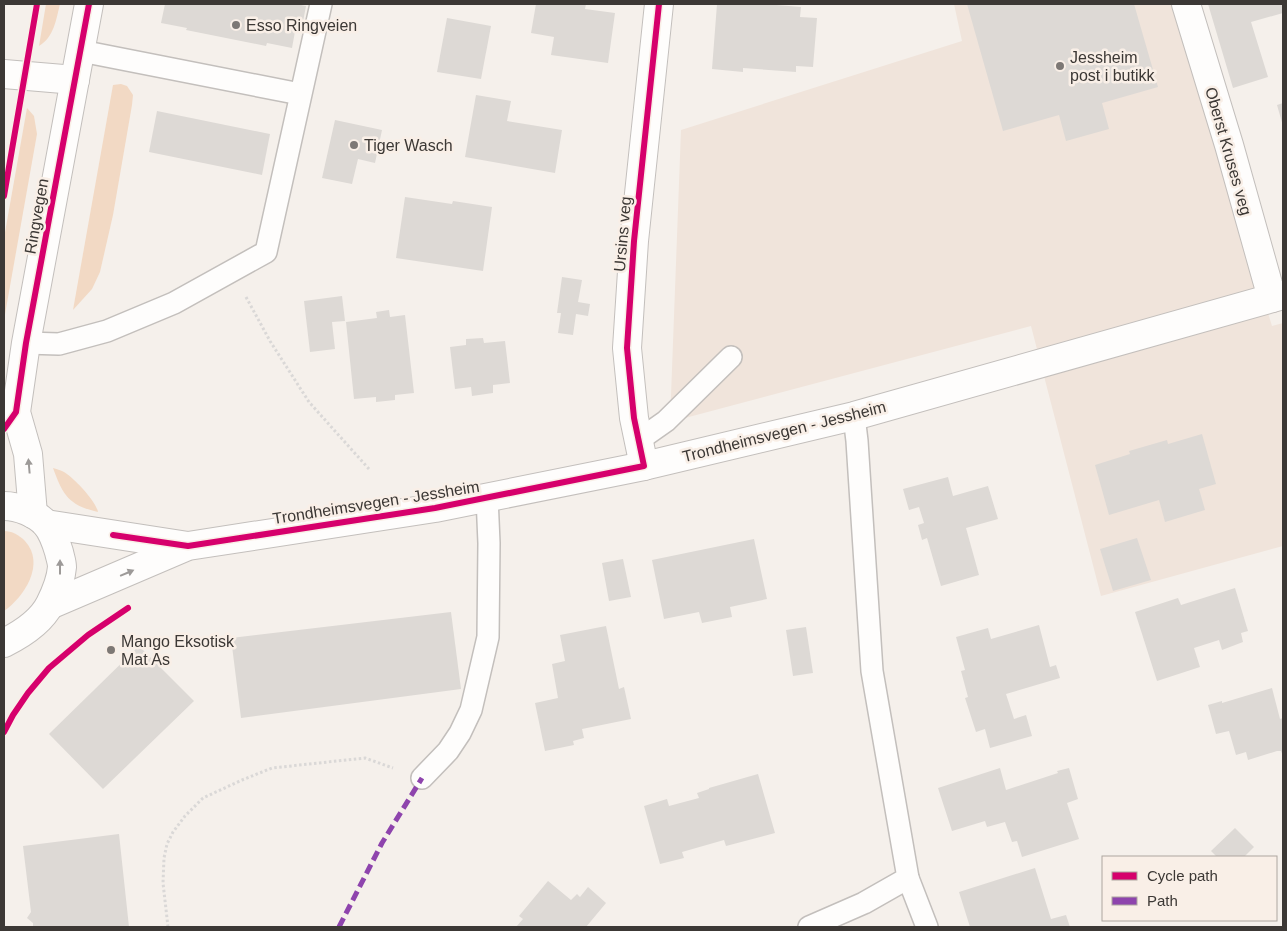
<svg xmlns="http://www.w3.org/2000/svg" width="1287" height="931" viewBox="0 0 1287 931" font-family="Arial,sans-serif">
	<rect width="100%" height="100%" fill="#f5f0eb"/>
	<path fill="#f0e4db" d="M954,4h218l100,322 11,-3v223l-182,50 -70,-270 -361,96 11,-292 281,-89z"/>
	<g fill="#f2d9c4">
		<path d="M46,4h14c-4,16 -6,33 -21,42z"/>
		<path d="M121,84l6,2 6,9 -1,10 -19,110 -13,57 -8,17 -19,21 40,-225z"/>
		<path d="M27,108l7,8 3,18 -33,186v-82z"/>
		<path d="M53,468c3,1 8,2 11,4 10,6 32,29 34,40 -30,-7 -35,-17 -45,-44z"/>
		<path d="M4,531c8,0 15,4 21,10 21,23 -1,56 -21,70z"/>
	</g>
	<g fill="#ddd9d5">
		<path d="M165,4h136v1l5,1 -4,21 -6,-1 -4,22 -25,-5 -1,3 -80,-16 1,-2 -26,-5z"/>
		<path d="M536,4h50l-1,5 30,4 -7,50 -57,-8 3,-18 -23,-4z"/>
		<path d="M717,4h47l37,3 -1,10 17,1 -4,49 -17,-1v6l-53,-4v4l-31,-3z"/>
		<path d="M967,4h167l24,83 -56,16 7,26 -43,12 -7,-26 -56,16z"/>
		<path d="M1208,4h75v9l-32,9 17,55 -35,11z"/>
		<path d="M447,18l44,8 -10,53 -44,-7z"/>
		<path d="M476,95l35,6 -4,20 55,9 -7,43 -90,-16z"/>
		<path d="M1283,103v23l-6,-21z"/>
		<path d="M157,111l113,23 -8,41 -113,-23z"/>
		<path d="M335,120l47,10 -7,33 -17,-4 -6,25 -30,-6z"/>
		<path d="M405,197l47,7 1,-3 39,6 -9,64 -87,-13z"/>
		<path d="M562,277l20,3 -4,22 12,2 -2,12 -12,-2 -3,21 -15,-2 3,-20h-4z"/>
		<path d="M342,296l3,25 -13,1 3,27 -25,3 -6,-51z"/>
		<path d="M389,310l1,7 15,-2 9,78 -19,2v5l-19,2v-5l-22,2 -8,-77 31,-4 -1,-6z"/>
		<path d="M483,338l1,5 21,-2 5,42 -17,2v8l-21,3 -1,-9 -16,2 -5,-42 16,-2v-6z"/>
		<path d="M1202,434l14,50 -17,5 6,21 -40,12 -6,-22 -50,15 -14,-50 35,-11 -1,-3 38,-11 1,4z"/>
		<path d="M948,477l5,19 35,-10 10,33 -32,9 13,47 -38,11 -14,-48 -5,2 -4,-15 6,-2 -5,-16 -10,3 -6,-21z"/>
		<path d="M1137,538l14,42 -38,11 -13,-42z"/>
		<path d="M754,539l13,60 -37,8 2,10 -30,6 -3,-11 -35,7 -12,-59z"/>
		<path d="M623,559l8,38 -22,4 -7,-38z"/>
		<path d="M1235,588l13,43 -7,2 2,9 -21,8 -3,-10 -25,8 6,19 -43,14 -22,-69 43,-14 3,7z"/>
		<path d="M451,612l10,77 -220,29 -10,-80z"/>
		<path d="M1039,625l11,42 6,-2 4,13 -54,16 8,25 12,-4 6,21 -42,12 -5,-19 -9,3 -11,-34 3,-1 -7,-26 4,-1 -9,-33 32,-9 3,11z"/>
		<path d="M606,626l13,63 5,-2 7,32 -49,10 2,9 -11,3 1,4 -29,6 -10,-48 23,-5 -6,-34 13,-3 -5,-26z"/>
		<path d="M806,627l7,46 -20,3 -7,-46z"/>
		<path d="M139,646l55,55 -91,88 -54,-55z"/>
		<path d="M1272,688l8,31 3,-1v38l-2,-5h-4l-29,9 -2,-8 -10,3 -7,-24 -13,3 -8,-29 14,-4v2z"/>
		<path d="M1000,768l6,22 52,-17 -1,-2 12,-3 9,31 -11,4 12,36 -57,18 -5,-16 -5,1 -7,-20 -18,5 -2,-6 -33,10 -14,-43z"/>
		<path d="M758,774l17,59 -49,13 -2,-6 -42,12 2,6 -24,6 -16,-58 23,-7 2,7 30,-8 -2,-5 12,-4v-1z"/>
		<path d="M1235,828l19,19 -10,10h-27l-6,-6z"/>
		<path d="M119,834l10,93h-96v-4l-6,-5 4,-6 -8,-66z"/>
		<path d="M1035,868l16,51 15,-4 4,12h-100l-11,-35z"/>
		<path d="M548,881l23,19 6,-6 3,3 8,-10 18,16 -20,24h-70l7,-8 -4,-3z"/>
	</g>
	<g fill="none" stroke-linecap="round" stroke-linejoin="round">
		<g stroke="#c3bfbc" stroke-width="24">
			<g id="service">
				<path d="M81,51l219,43"/>
				<path d="M26,343l33,1 48,-13 67,-28 92,-51 55,-248"/>
				<path d="M639,440l27,-19 65,-64"/>
				<path d="M422,778l26,-27 12,-18 11,-23 17,-73 1,-94 -2,-46"/>
				<path d="M908,878l19,49"/>
				<path d="M809,927l55,-24 44,-25 -36,-207 -15,-230 -3,-25"/>
			</g>
		</g>
		<g stroke="#c3bfbc" stroke-width="30">
			<g id="minor">
				<path d="M1186,4l43,141 43,153"/>
				<path d="M4,74l71,6"/>
				<path d="M644,466l-10,-48 -7,-70 7,-107 25,-237"/>
			</g>
		</g>
		<g stroke="#c3bfbc" stroke-width="30">
			<g id="secondary">
				<path d="M4,506c14,0 32,7 42,18 6,7 10,18 13,28 1,5 3,10 3,15 -1,13 -6,25 -12,37 -9,18 -28,30 -46,39"/>
				<path d="M33,514l-5,-60 -12,-42 10,-69 63,-339"/>
				<path d="M46,524l142,22"/>
				<path d="M50,605l138,-59 247,-38 209,-42 210,-50 429,-121"/>
			</g>
		</g>
		<g stroke="#dad8d7" stroke-width="3" stroke-dasharray="2.5 2.5" stroke-linecap="butt">
			<path d="M246,297l24,44 39,61 60,67"/>
			<path d="M168,927l-5,-44 1,-25 3,-14 6,-12 12,-16 18,-18 39,-18 30,-12 93,-10 28,10"/>
		</g>
		<use href="#service" stroke="#fefdfc" stroke-width="21"/>
		<use href="#minor" stroke="#fefdfc" stroke-width="28"/>
		<use href="#secondary" stroke="#fefdfc" stroke-width="28"/>
		<path stroke="#8e44ad" stroke-width="5" stroke-dasharray="10 5" stroke-linecap="butt" d="M339,927l43,-84 40,-65"/>
		<g stroke="#f9efe7" stroke-width="9">
			<g id="cycleway">
				<path d="M4,196l33,-192"/>
				<path d="M4,429l12,-17 10,-69 63,-339"/>
				<path d="M113,535l75,11 247,-38 209,-42 -10,-48 -7,-70 7,-107 25,-237"/>
				<path d="M4,732l9,-17 15,-22 21,-25 39,-33 40,-27"/>
			</g>
		</g>
		<use href="#cycleway" stroke="#d6006c" stroke-width="6"/>
	</g>
	<defs><path id="oneway-solid" d="M-6-.8H1V-3.2L6.5 0L1 3.2V.8H-6Z" transform="scale(1.25)"/></defs>
	<g fill="#9d9a98">
		<use href="#oneway-solid" transform="translate(29 466) rotate(-95)"/>
		<use href="#oneway-solid" transform="translate(60 567) rotate(-90)"/>
		<use href="#oneway-solid" transform="translate(127 573) rotate(-23)"/>
	</g>
	<g fill="#7d7875" stroke="#f9efe7" stroke-width="2">
		<circle cx="236" cy="25" r="5"/>
		<circle cx="1060" cy="66" r="5"/>
		<circle cx="354" cy="145" r="5"/>
		<circle cx="111" cy="650" r="5"/>
	</g>
	<g text-anchor="middle" stroke-width="5" stroke-linejoin="round" paint-order="stroke">
		<g font-size="16" fill="#3c3835" stroke="#f9efe7" text-anchor="start">
			<text x="246" y="31">Esso Ringveien</text>
			<text x="1070" y="63">Jessheim<tspan x="1070" dy="18">post i butikk</tspan></text>
			<text x="364" y="151">Tiger Wasch</text>
			<text x="121" y="647">Mango Eksotisk<tspan x="121" dy="18">Mat As</tspan></text>
		</g>
		<g font-size="16" fill="#3c3835" stroke="#f9efe7">
			<text transform="translate(1229 151) rotate(74)" y="6">Oberst Kruses veg</text>
			<text transform="translate(36 216) rotate(-80)" y="6">Ringvegen</text>
			<text transform="translate(622 234) rotate(-85)" y="6">Ursins veg</text>
			<text transform="translate(784 431) rotate(-14)" y="6">Trondheimsvegen - Jessheim</text>
			<text transform="translate(376 502) rotate(-9)" y="6">Trondheimsvegen - Jessheim</text>
		</g>
	</g>
	<rect width="1287" height="931" fill="none" stroke="#3c3835" stroke-width="10"/>
	<rect x="1102" y="856" width="175" height="65" fill="#f9efe7" stroke="#ada6a0"/>
	<rect x="1112" y="872" width="25" height="8" fill="#d6006c" stroke="#ada6a0"/>
	<text x="1147" y="881" font-size="15" fill="#3c3835">Cycle path</text>
	<rect x="1112" y="897" width="25" height="8" fill="#8e44ad" stroke="#ada6a0"/>
	<text x="1147" y="906" font-size="15" fill="#3c3835">Path</text>
</svg>
